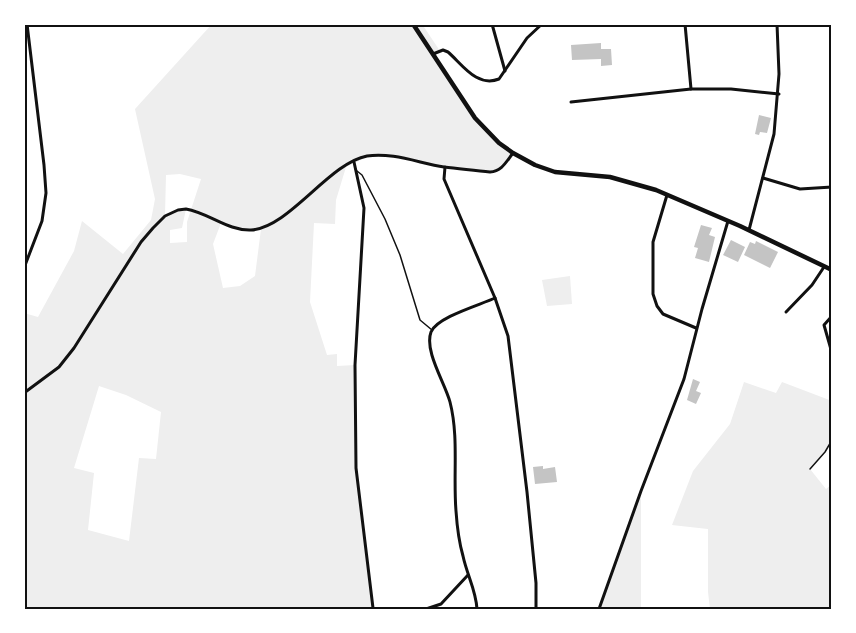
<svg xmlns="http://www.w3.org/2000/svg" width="856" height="633" viewBox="0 0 856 633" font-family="'Work Sans',sans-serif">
	<rect width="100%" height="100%" fill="#fff"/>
	<g fill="#eee" fill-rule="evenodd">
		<path d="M212,24h210l18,27 -7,3 42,64 38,35 -16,18 -40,-3 -62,-11 -26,-1 -23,11 -10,33 -1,24 -21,-1 -4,79 17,53 10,-1v12l18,-1 1,103 17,141h-349v-296l14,4 36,-66 8,-30 41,33 28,-34 4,-21 -20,-90zM180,174l21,5 -14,43v20l-17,1v-13l12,-2 4,-19 -8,1 -13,5 1,-40zM221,223l16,6h24l-6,47 -15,10 -17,2 -10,-44zM99,386l27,9 35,17 -5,47 -17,-1 -10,83 -41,-11 6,-57 -20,-5z"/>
		<path d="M570,276l2,28 -25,2 -5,-26z"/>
		<path d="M744,382l32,11 6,-11 50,19c0,37 4,39 -22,68l16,20 6,-5v125h-122l-2,-17v-63l-36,-4 21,-54 37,-47z"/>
		<path d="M641,491v118h-42z"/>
	</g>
	<g fill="#c4c4c4">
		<path d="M601,43v6h10l1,16 -11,1v-7l-29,1 -1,-15z"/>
		<path d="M759,115l12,3 -4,15 -7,-1 -1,3 -4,-1z"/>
		<path d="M701,225l11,3 -3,7 6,2 -6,25 -14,-4 3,-10 -4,-1z"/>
		<path d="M731,240l14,7 -7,15 -15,-7z"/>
		<path d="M756,241l22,11 -8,16 -26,-13 6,-13 5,2z"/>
		<path d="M693,379l7,3 -4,9 5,2 -5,11 -9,-4z"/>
		<path d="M543,466v3l12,-2 2,15 -22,2 -2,-17z"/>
	</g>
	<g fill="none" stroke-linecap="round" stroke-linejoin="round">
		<path stroke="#111" stroke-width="1.5" d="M810,469l15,-17 7,-12"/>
		<path stroke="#111" stroke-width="1.5" d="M357,171l5,4 23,44 15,36 20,65 12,10"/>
		<g stroke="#111" stroke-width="3">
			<path d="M492,24l13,47"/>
			<path d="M685,24l6,65"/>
			<path d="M433,54l10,-4 5,2c14,12 29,36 51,27l28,-41 15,-14"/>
			<path d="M571,102l120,-13h40l48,5"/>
			<path d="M354,162l10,46 -9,157 1,103 17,140 2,1"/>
			<path d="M445,167l-1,12 51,119 13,38 19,156 9,91v26"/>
			<path d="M763,178l37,11 32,-2"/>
			<path d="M667,195l-14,47v52l4,12 6,8 33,14"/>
			<path d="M749,230l25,-96 5,-60 -2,-50"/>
			<path d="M24,268l18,-47 4,-28 -2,-28 -17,-141"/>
			<path d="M786,312l26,-27 12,-18"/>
			<path d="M832,316l-8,9 8,28"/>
			<path d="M24,393l35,-26 15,-19 67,-106 12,-14 12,-12 13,-6 8,-1c23,4 42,22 65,21 38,-2 78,-67 116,-74 25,-4 52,7 77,11 16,2 31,3 46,5 12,-1 16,-10 23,-19"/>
			<path d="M426,609l15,-5 27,-29"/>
			<path d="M477,609c-1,-19 -10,-34 -14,-53 -4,-14 -6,-30 -7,-45 -3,-36 3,-74 -6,-109 -5,-19 -26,-51 -19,-70 6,-15 49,-27 64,-34"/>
			<path d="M599,609l42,-118 43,-112 18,-70 26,-88"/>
		</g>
		<path stroke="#111" stroke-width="4.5" d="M413,24l62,94 24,25 14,10 22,12 20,7 55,5 46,13 84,36 92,44"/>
	</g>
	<rect width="856" height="633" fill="none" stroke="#ffffff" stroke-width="51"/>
	<rect x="26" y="26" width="804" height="582" fill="none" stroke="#111" stroke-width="2"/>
</svg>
